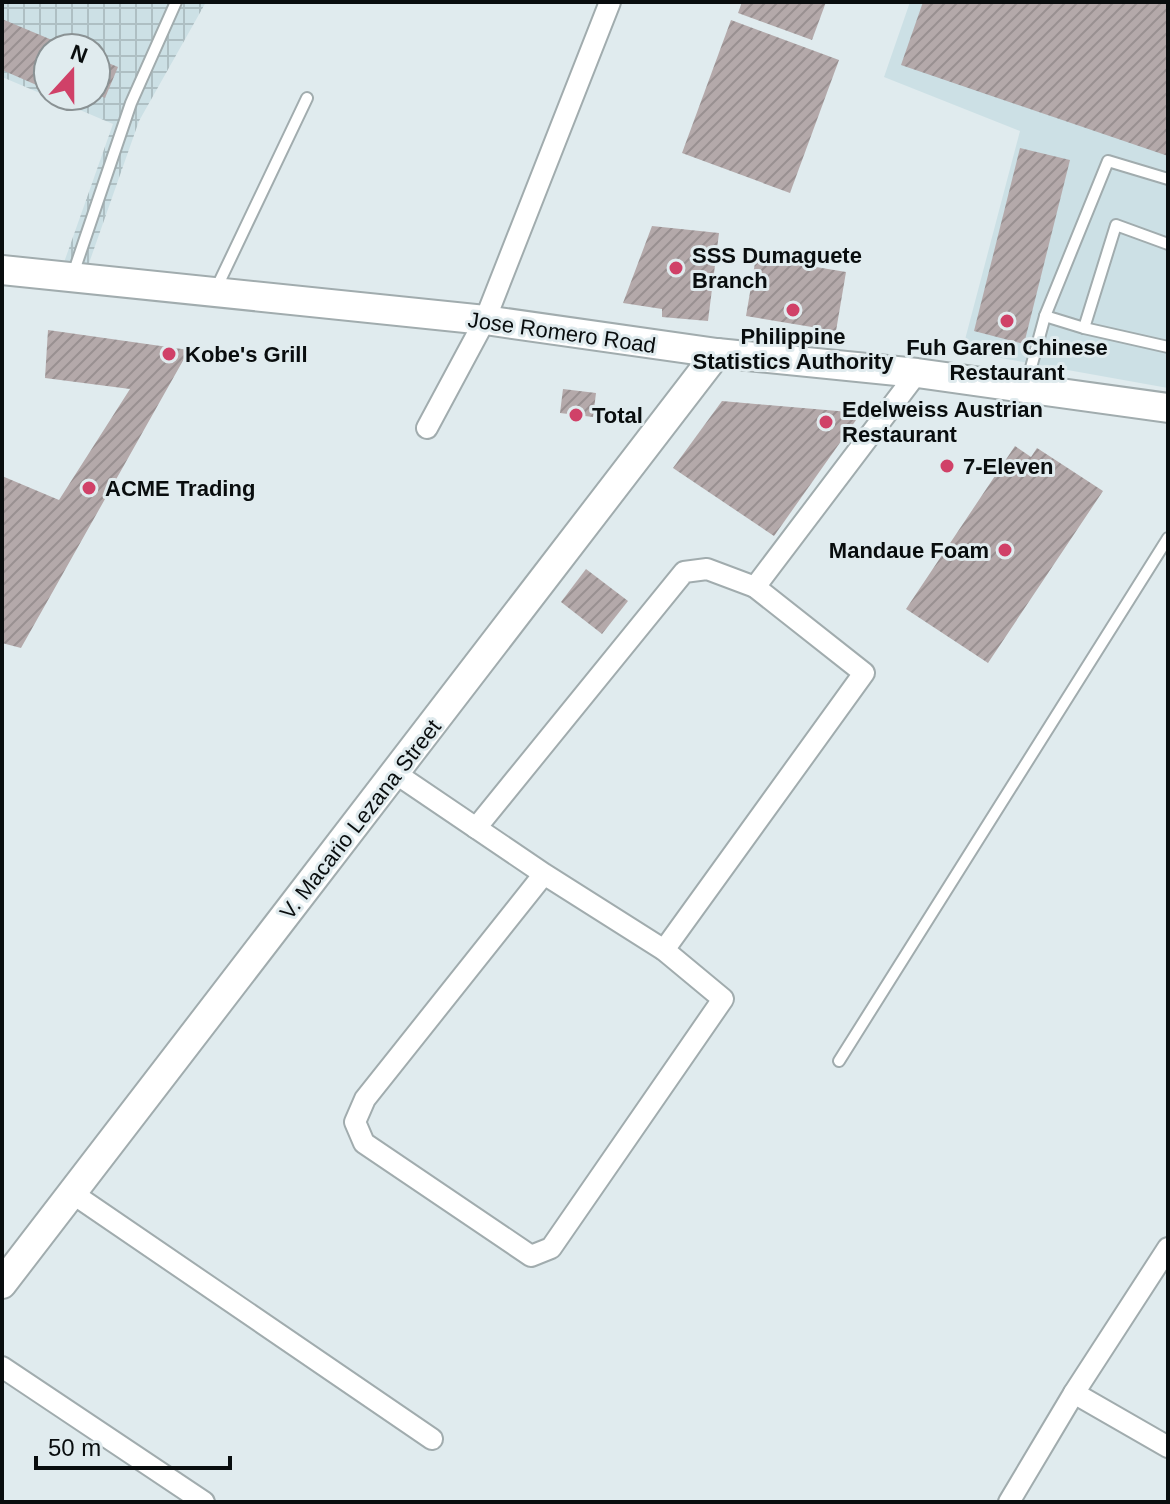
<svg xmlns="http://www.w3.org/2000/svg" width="1170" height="1504" viewBox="0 0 1170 1504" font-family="Arial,sans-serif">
	<defs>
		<pattern id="industrial-grid" width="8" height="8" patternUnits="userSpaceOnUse" patternTransform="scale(2)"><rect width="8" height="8" fill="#cce0e5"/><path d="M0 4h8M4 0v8" fill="none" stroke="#aebfc3"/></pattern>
		<pattern id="building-hatch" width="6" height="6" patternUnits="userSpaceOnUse" patternTransform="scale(2)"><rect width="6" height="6" fill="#b4a9aa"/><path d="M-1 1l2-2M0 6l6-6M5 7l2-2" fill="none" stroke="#999091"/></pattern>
	</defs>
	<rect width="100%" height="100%" fill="#e0ebee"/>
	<path fill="#cce0e5" d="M910,2h258v386l-206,-37 58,-220 -136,-54z"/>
	<path fill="url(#industrial-grid)" fill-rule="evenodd" d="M5,2h201l-67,119 -51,145 -26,2 51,-144 -111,-47v-72zM48,48h48v48h-48z"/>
	<g fill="url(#building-hatch)">
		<path d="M742,2h84l-14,38 -74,-27z"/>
		<path d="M923,2h245v154l-267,-91z"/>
		<path d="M2,19l69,29h-23v42l-46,-20z"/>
		<path d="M731,20l108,40 -49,133 -108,-40z"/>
		<path d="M96,58l22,9 -13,31 -9,-4z"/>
		<path d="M63,96h27l-4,10z"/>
		<path d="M1020,148l50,12 -46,184 -50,-13z"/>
		<path d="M652,226l67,7 -11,88 -46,-4v-8l-39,-6z"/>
		<path d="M756,257l90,15 -10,59 -90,-15z"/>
		<path d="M48,330l141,20 -168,298 -19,-5v-167l57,24 71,-111 -85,-11z"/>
		<path d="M563,389l33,4 -3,24 -33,-4z"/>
		<path d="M722,401l139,12 -87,123 -101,-68z"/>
		<path d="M1015,446l16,11 6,-9 66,43 -115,172 -82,-54z"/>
		<path d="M586,569l42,32 -26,33 -41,-32z"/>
	</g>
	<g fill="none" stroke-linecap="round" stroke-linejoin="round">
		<g stroke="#a1acae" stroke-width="14">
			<g id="lane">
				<path d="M72,277l59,-174 45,-101"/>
				<path d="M215,291l92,-193"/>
				<path d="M1045,316l39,12 84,19"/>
				<path d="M1084,328l32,-103 52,19"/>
				<path d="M1026,386l19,-70 63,-155 60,18"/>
				<path d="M839,1061l329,-523"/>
			</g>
		</g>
		<g stroke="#a1acae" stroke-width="24">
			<g id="street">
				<path d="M427,428l58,-108 125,-318"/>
				<path d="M395,773l149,101 120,76 59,49 -172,249 -20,8 -167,-113 -9,-21 10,-23 179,-225"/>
				<path d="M476,828l208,-256 23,-3 48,18"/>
				<path d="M664,950l200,-277 -109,-86 162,-214"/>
				<path d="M72,1193l360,246"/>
				<path d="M2,1367l202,135"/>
				<path d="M1074,1393l94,54"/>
				<path d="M1009,1502l65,-109 94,-145"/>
			</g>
		</g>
		<g stroke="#a1acae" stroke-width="32">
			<g id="secondary">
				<path d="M2,270l483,50 232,33 200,20 251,35"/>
				<path d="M2,1284l715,-931"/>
			</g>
		</g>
		<use href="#lane" stroke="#fff" stroke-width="10"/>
		<use href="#street" stroke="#fff" stroke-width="20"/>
		<use href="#secondary" stroke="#fff" stroke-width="28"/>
	</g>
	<g fill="#d04168" stroke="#e0ebee" stroke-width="3">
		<circle cx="676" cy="268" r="8"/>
		<circle cx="793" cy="310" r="8"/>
		<circle cx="1007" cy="321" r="8"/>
		<circle cx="169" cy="354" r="8"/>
		<circle cx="576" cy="415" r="8"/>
		<circle cx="826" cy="422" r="8"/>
		<circle cx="947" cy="466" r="8"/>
		<circle cx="89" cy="488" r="8"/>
		<circle cx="1005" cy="550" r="8"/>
	</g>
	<g text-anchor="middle" stroke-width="6" stroke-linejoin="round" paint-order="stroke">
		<g font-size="22" font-weight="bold" fill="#090d0e" stroke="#e0ebee" text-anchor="start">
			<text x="692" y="263">SSS Dumaguete<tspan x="692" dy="25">Branch</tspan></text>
			<text x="793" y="344" text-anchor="middle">Philippine<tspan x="793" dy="25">Statistics Authority</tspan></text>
			<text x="1007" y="355" text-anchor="middle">Fuh Garen Chinese<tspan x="1007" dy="25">Restaurant</tspan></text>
			<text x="185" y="362">Kobe's Grill</text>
			<text x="842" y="417">Edelweiss Austrian<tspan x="842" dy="25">Restaurant</tspan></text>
			<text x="592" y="423">Total</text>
			<text x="963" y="474">7-Eleven</text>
			<text x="105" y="496">ACME Trading</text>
			<text x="989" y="558" text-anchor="end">Mandaue Foam</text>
		</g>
		<g font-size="22" fill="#090d0e" stroke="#e0ebee">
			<text transform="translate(562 332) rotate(8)" y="8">Jose Romero Road</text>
			<text transform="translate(360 819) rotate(-52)" y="8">V. Macario Lezana Street</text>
		</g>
	</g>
	<rect width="1170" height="1504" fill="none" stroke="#090d0e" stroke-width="8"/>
	<g transform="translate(72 72) rotate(21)"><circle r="38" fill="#e0ebee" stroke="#8a9294" stroke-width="2"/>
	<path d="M0-6L14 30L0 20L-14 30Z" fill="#d04168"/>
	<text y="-12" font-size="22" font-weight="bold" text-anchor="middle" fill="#090d0e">N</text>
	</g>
	<path d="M36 1456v12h194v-12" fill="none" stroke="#090d0e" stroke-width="4"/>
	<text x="48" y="1456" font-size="24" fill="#090d0e" stroke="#e0ebee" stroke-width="6" paint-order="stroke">50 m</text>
</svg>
